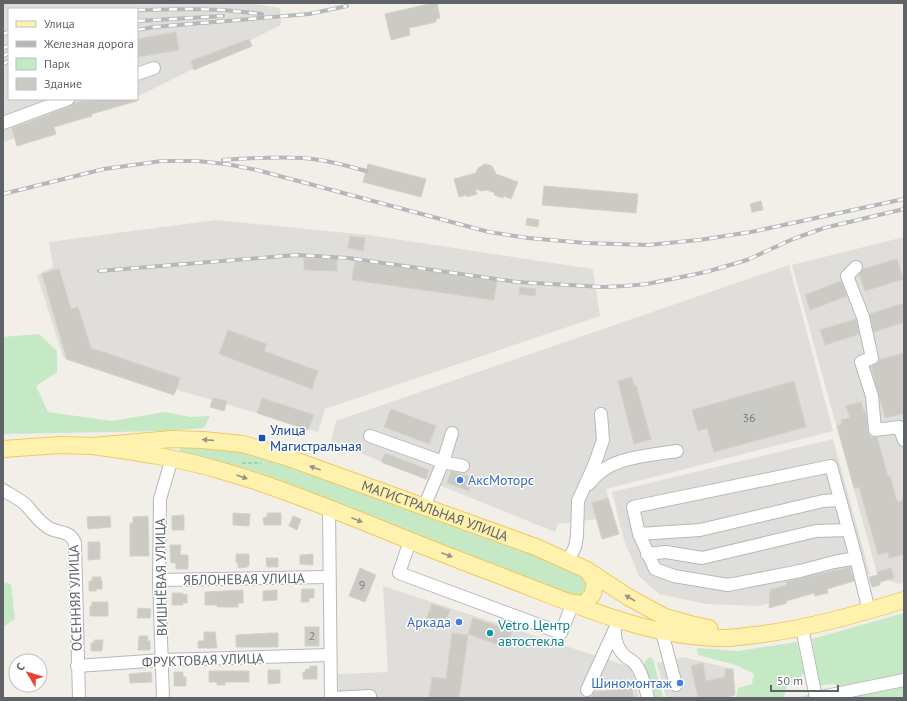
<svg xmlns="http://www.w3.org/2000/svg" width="907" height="701" viewBox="0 0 907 701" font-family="'PT Sans',sans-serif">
	<rect width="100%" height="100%" fill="#f1efe8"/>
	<g fill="#e0deda">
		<path d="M3,3h244l33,5 1,17 -144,72v-88h-128v90h124l-14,7 -116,36z"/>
		<path d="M216,220l152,15 225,34 7,47 -275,93 -7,23 -61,-19 -194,-56 -26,-82 16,-8 -4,-25z"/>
		<path d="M904,237v345l-5,2 -21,-7 -86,-312z"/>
		<path d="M789,265l44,166 -227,58 7,28 -55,7 -3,8 -224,-91 5,-20z"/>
		<path d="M833,439l37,135 -61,21 -50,11 -53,-2 -47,-10 -20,-18 -15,-36 -12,-48z"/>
		<path d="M383,586l250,82 6,30h-300l-1,-24 50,-2z"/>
		<path d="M683,657l50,12 2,26 -9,3h-60l-9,-35z"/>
	</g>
	<g fill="#c5e8c5">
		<path d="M39,334l18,17v21l-21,14 12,26 64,9 53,-9 25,5 20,-1 -6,12 -40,3 -161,3v-97z"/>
		<path d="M187,446h12l53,7 218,73 110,48 6,7c1,9 -3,17 -13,16l-393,-144 -1,-2 2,-4z"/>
		<path d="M3,582l8,2 4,35 -12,8z"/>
		<path d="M904,613v85h-108l43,-11 -5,-3 -14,1 -8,-46z"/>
		<path d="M797,642l7,32 -16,11 -5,13h-47l2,-10 14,-4 2,-10 -18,-9 -38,-10 -1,-7 41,3z"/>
		<path d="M649,657l4,2 10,39h-13c-4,-12 -12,-31 -1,-41z"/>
	</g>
	<g fill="#cccac5" stroke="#d6d1c6">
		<path d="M433,3h4l3,15 -4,1v3l-27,6 1,7 -19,5 -6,-26z"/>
		<path d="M176,32l3,18 -42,7v-18z"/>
		<path d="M249,39l3,7 -58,24 -3,-9z"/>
		<path d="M95,99h42v2l-46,13 1,2 -38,11 2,7 -39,12 -5,-18 39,-14v-1l20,-7 3,-3 13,-3v1z"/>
		<path d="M368,164l58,15 -5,18 -58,-15z"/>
		<path d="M485,164l7,2 4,8 22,8 -7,17 -7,-3 -1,2 -9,-3 1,-2 -8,-3 -5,1 -7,-2 2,5 -10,3v-2l-8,2 -5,-18 22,-6 2,-5z"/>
		<path d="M544,186l94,8 -2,19 -94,-8z"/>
		<path d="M761,201l2,9 -11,2 -2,-8z"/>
		<path d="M527,218l12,2 -1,7 -12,-2z"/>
		<path d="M350,236l15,2 -2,13 -15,-3z"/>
		<path d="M304,258l33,1v12l-33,-1z"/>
		<path d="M897,259l6,20 -38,12 -6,-17 4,-5z"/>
		<path d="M355,261l142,20 -3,19 -142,-20z"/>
		<path d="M59,269l12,40 7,-2 13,41 89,30 -6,17 -108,-36 -1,-6 -23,-79z"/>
		<path d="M841,281l6,15 -37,14 -5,-15z"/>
		<path d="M520,287l16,2 -1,7 -16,-2z"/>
		<path d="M904,303v19l-30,10 -4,-18z"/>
		<path d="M856,319l3,15 -34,11 -5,-15z"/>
		<path d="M228,330l39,14 -3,7 54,20 -6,18 -93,-35z"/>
		<path d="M904,353v60l-19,5 -14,-52 6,-3 2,-3z"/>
		<path d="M632,377l2,9 2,-1 15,54 -17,5 -16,-63z"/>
		<path d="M794,381l12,46 -92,25 -7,-24 -9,3 -6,-21z"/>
		<path d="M213,398l14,3 -3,10 -14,-4z"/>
		<path d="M262,398l52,17 -6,15 -51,-17z"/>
		<path d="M861,402l3,10 2,-1 2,20 3,7 6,-1 11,40 2,-1 7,26 7,-2v54l-15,4 -1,-6 -10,3 -19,-68 -5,1 -17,-62 5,-2 -1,-4 9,-2 -4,-12z"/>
		<path d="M391,409l45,17 -7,18 -45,-17z"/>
		<path d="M385,453l44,17 -3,9 -45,-17z"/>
		<path d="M451,471l22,7 -4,13 -22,-8z"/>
		<path d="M608,498l11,36 -17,5 -10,-36z"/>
		<path d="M233,513l17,1 -1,12 -16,-1z"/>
		<path d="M267,513h14v12h-17l-1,-7 4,-1z"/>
		<path d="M184,515v15h-12v-14z"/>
		<path d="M110,516l1,11 -23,2 -1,-12z"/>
		<path d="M148,516l1,40h-19v-33h3v-6z"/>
		<path d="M293,516l8,3 -4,11 -8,-4z"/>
		<path d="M88,542h12v17l-12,1z"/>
		<path d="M170,545h11l-1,10h8v14h-12v-6h-5z"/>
		<path d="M236,554h13v12h-2v1l-9,1v-6l-2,1z"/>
		<path d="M313,554v11l-13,-1v-9z"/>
		<path d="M266,558h12v9h-11z"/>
		<path d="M850,567l4,14 -27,8 1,4 -13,3 -1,-3 -28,8 1,2 -18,5 1,-18 17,-5 -1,-3 10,-3z"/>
		<path d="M360,568l16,7 -11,27 -16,-6z"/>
		<path d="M891,568l3,10 -14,4v3l-8,2 -3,-10 9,-2 -1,-3z"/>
		<path d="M92,577h9v4h1v8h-5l-1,2h-7v-10h3z"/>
		<path d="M302,589h12v9h-5v4h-8z"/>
		<path d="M243,590v13h-5v4h-21v-2h-12v-13z"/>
		<path d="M277,590v10l-14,1v-10z"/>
		<path d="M172,593h11v2l4,-1v9h-4v2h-11z"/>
		<path d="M92,602h16v14h-18v-10h2z"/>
		<path d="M432,604l18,6 -6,16 -18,-7z"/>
		<path d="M138,608l13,1 -1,9h-13z"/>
		<path d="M473,618l39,13 -5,17 -39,-14z"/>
		<rect x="305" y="627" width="14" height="19"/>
		<path d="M204,632h11l2,16h-19v-7h6z"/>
		<path d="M271,633h7v14h-42v-12z"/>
		<path d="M452,633l16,2 -9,63h-30l3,-21 14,2z"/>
		<path d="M139,636h9l-1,5h3v9h-12z"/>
		<path d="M94,640h9l-1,11h-11v-8h3z"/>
		<path d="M703,663l3,18 19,-4v-8h8l2,26 -10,3h-27l-7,-32z"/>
		<path d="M310,666h7v13h-14v-7h2l1,-3h4z"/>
		<path d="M268,670h12v13l-12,1z"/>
		<path d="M209,671h40v11h-24v3h-8v-3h-8z"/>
		<path d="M151,672l1,10 -22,1 -1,-9z"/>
		<path d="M174,672h9v5h3v9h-12z"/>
		<path d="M632,688l1,10h-46l5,-2 2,-4z"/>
	</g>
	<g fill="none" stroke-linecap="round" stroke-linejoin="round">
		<g stroke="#b5b8bc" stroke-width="14">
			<g id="minor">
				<path d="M137,74l17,-6"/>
				<path d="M3,123l65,-24"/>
				<path d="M856,267l-9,9 16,41 9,41 -11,4 11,34 3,34 24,-3 5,13"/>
				<path d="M452,433l-9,29 20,4"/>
				<path d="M370,436l73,26 -19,45"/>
				<path d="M589,484c19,-28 58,-28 88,-33"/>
				<path d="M3,490c8,5 17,9 24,16 8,9 11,15 22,22 11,6 21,2 26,15l4,155"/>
				<path d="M329,509l2,189 39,-2"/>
				<path d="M639,534l61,-4 123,-29 17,-1"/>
				<path d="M410,541l-11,32 162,60 12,-30"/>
				<path d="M647,554l19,-2 36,6 114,-27 32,-1"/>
				<path d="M856,558l-22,4 -34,9 -72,14 -54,-9 -19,-7 -16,-35 -6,-27 198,-41 25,92 13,53"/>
				<path d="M568,561l7,-14 2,-11 1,-35 17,-38 8,-23 -2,-26"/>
				<path d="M159,580l170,-3"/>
				<path d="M615,628c-1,12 2,21 11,29 3,2 8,4 10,8 7,8 9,23 12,33"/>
				<path d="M802,628l14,70"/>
				<path d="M663,631v5l13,49"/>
				<path d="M77,666l85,-6 167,-5"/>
				<path d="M587,690l27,-59"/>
				<path d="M163,698l-4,-118 1,-81 12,-41"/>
				<path d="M816,698l88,-18"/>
			</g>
		</g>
		<g stroke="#f2c960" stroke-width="18">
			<g id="major">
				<path d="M93,446c43,6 85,12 126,24 47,13 94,32 140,50 44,18 89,36 134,53 72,27 154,66 233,65 9,0 19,-2 29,-3 51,-6 100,-20 149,-35"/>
				<path id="s1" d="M3,449l57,-4 33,1 79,-7 31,1 40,4 43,13 250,90 51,23 41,27 37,20 25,7 19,4"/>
				<path d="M573,603l11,1 9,-10 2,-13 -8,-11"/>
			</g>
		</g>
		<path stroke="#9cc7a9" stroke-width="1.5" stroke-dasharray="4 2" stroke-linecap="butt" d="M242,463h19"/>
		<use href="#minor" stroke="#fff" stroke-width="12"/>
		<use href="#major" stroke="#fff2af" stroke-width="16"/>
		<g stroke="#b6b7b8" stroke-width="4">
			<g id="rail">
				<path d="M137,10l54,-1 32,1 39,4"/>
				<path d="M137,21l86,-5"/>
				<path d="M137,30l17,-3 155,-13 38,-8"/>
				<path d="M3,34l6,-2"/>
				<path d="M3,48l6,-2"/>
				<path d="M3,56l6,-3"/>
				<path d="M3,64l6,-3"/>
				<path d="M223,160c26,-2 53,-3 79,-2 21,1 43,7 64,13"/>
				<path d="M3,194l101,-25 58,-8h35l29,3 31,6 232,62 39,6 58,5 62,2 51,-5 52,-8 153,-33"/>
				<path d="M99,271l197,-16 52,3 169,24 86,5 22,-1 22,-2 59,-12 41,-12 46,-21 31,-11 80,-19"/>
			</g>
		</g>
		<use href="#rail" stroke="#fff" stroke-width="2.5" stroke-dasharray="8" stroke-linecap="butt"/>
	</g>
	<defs><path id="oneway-solid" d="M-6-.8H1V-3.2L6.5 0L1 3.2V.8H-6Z"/></defs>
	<g fill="#979581">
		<use href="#oneway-solid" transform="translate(208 440) rotate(-176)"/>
		<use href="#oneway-solid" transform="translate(315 468) rotate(-160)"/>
		<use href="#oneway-solid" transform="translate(242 477) rotate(19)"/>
		<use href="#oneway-solid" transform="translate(357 520) rotate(22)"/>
		<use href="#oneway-solid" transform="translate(447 555) rotate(21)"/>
		<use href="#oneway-solid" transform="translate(630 598) rotate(-150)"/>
	</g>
	<rect fill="#1a4fb4" stroke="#fff" stroke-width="1.5" x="258" y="434" width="8" height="8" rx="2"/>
	<g fill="#3f7fe0" stroke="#fff" stroke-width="1.5">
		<circle cx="460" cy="480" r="4"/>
		<circle cx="459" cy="622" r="4"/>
		<circle cx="680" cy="683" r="4"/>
	</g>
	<circle fill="#0f9aa8" stroke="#fff" stroke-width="1.5" cx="490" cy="633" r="4"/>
	<g text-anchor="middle" stroke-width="3" stroke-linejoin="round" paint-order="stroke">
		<g font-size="12" fill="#7a7d7f">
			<text x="749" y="422">36</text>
			<text x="362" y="589">9</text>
			<text x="312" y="640">2</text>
		</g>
		<g font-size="14" fill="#164399" stroke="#fff" text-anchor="start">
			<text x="270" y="435">Улица<tspan x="270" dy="16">Магистральная</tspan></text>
		</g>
		<g font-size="14" fill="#366cbe" stroke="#fff" text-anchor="end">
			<text x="468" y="485" text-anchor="start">АксМоторс</text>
			<text x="451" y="627">Аркада</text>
			<text x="672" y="688">Шиномонтаж</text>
		</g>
		<g font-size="14" fill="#5f6368" stroke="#fff">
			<text dy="5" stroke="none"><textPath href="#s1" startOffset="444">МАГИСТРАЛЬНАЯ УЛИЦА</textPath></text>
			<text transform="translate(161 577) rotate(-91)" y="5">ВИШНЁВАЯ УЛИЦА</text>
			<text transform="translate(244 579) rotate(-1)" y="5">ЯБЛОНЕВАЯ УЛИЦА</text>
			<text transform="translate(75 598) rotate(-92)" y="5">ОСЕННЯЯ УЛИЦА</text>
			<text transform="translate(203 660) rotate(-2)" y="5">ФРУКТОВАЯ УЛИЦА</text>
		</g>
		<g font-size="14" fill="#0d838f" stroke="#fff" text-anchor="start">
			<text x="498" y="630">Vetro Центр<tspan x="498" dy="16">автостекла</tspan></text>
		</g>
	</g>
	<rect width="907" height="701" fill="none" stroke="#5f6368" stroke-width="8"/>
	<rect x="8" y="8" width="130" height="92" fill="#ffffff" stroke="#bfc1c3"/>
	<rect x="16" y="21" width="20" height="6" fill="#fff2af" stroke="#bfc1c3"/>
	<text x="44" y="28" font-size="12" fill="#5f6368">Улица</text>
	<rect x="16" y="41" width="20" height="6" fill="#b6b7b8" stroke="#bfc1c3"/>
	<text x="44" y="48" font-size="12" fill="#5f6368">Железная дорога</text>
	<rect x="16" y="58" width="20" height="12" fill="#c5e8c5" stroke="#bfc1c3"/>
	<text x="44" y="68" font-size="12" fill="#5f6368">Парк</text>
	<rect x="16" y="78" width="20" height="12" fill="#cccac5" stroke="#bfc1c3"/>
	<text x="44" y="88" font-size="12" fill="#5f6368">Здание</text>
	<g transform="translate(28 673) rotate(308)"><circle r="19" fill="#ffffff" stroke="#bfc1c3"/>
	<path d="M0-3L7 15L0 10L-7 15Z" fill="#ea4335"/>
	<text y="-6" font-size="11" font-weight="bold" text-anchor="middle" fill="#5f6368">С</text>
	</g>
	<path d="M771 685v6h67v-6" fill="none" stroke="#5f6368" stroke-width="2"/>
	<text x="777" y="685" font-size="12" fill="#5f6368" stroke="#ffffff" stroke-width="3" paint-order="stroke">50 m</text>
</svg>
